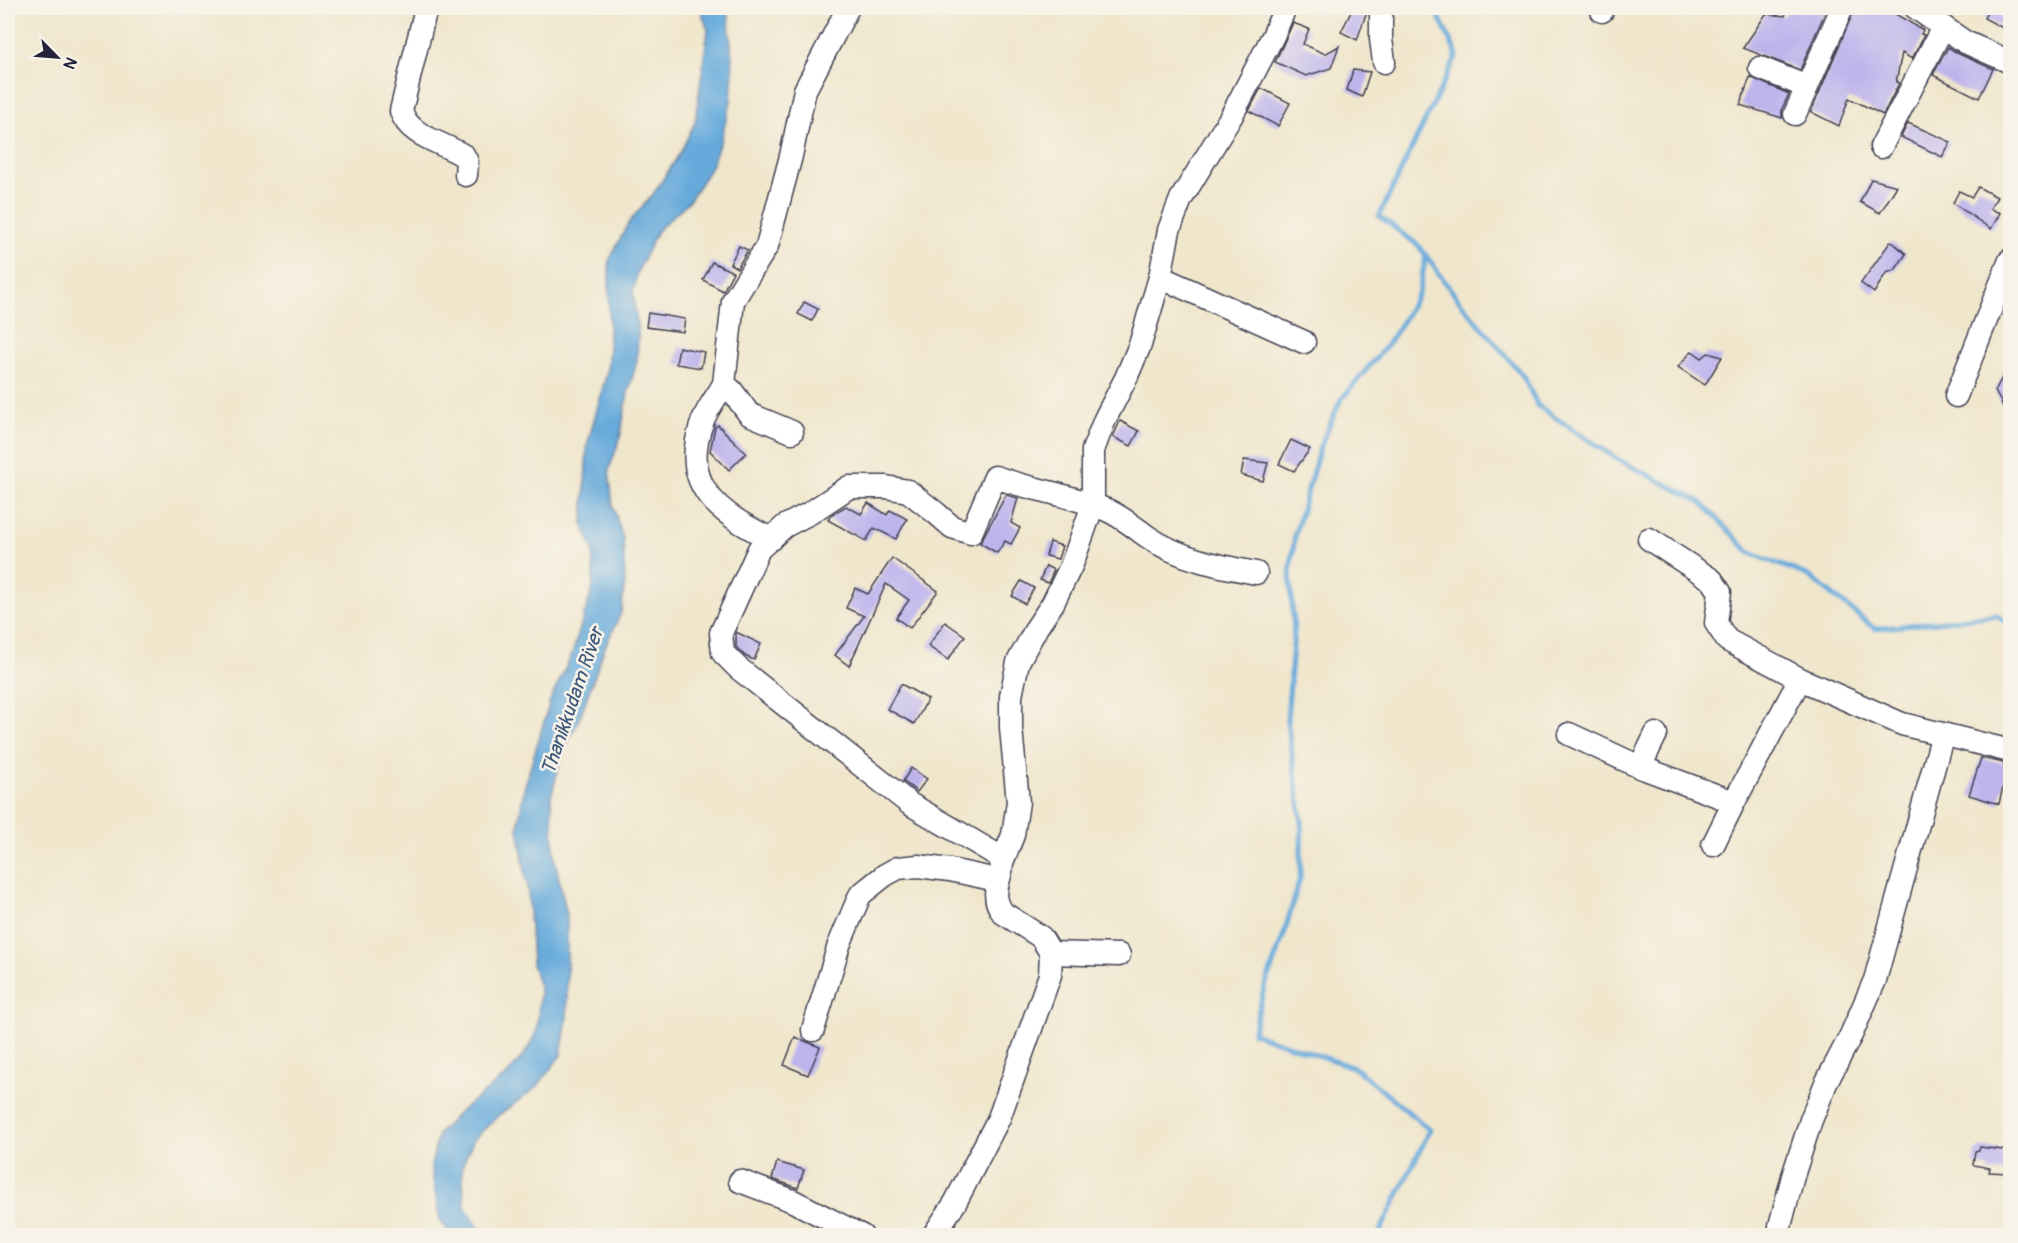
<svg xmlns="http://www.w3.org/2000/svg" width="2018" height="1243" viewBox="0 0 2018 1243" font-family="Pangolin,sans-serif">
	<rect width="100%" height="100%" fill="#f7f3e8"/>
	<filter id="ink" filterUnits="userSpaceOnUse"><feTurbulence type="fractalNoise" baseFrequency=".0167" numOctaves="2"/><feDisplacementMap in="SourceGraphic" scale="12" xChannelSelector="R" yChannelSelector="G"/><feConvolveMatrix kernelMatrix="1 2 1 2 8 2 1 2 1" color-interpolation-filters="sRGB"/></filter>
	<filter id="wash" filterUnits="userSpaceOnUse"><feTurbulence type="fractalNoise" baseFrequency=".008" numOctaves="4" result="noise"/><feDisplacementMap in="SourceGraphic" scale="24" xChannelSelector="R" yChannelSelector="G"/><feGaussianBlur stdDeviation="1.35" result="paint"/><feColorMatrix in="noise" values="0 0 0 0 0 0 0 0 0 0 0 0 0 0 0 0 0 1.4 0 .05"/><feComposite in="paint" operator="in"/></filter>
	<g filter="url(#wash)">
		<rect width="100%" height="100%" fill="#f0e6cc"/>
		<path fill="#66aadb" stroke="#44668b" stroke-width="1.5" d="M700,8h28l5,62 -2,32 -10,37 -11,30 -21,32 -32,30 -20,42 -4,19 5,40 -1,29 -10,36 -7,41 -11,32 4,36 10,33 2,41 -4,33 -16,34 -27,75 -16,32 -11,43 4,63 12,55v103l-6,37 -24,32 -39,29 -24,23 -12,27 3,41 19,28h-33l-11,-14 -9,-55 7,-32 21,-22 49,-38 19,-23 10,-21 3,-40 -8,-26 -4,-72 -10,-64 6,-39 26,-88 22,-47 21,-67v-37l-10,-26 2,-38 2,-40 20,-74 2,-26v-85l20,-39 25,-29 26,-40 15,-31 13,-92z"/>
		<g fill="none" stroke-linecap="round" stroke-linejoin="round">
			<g stroke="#66aadb" stroke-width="5">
				<path d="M1435,8l22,47 -78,161 40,30 37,51 67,79 15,30 79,53 84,43 49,51 59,23 66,53 121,-14 14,10"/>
				<path d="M1378,1236l52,-106 -75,-62 -102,-35 11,-44 20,-55 16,-56 2,-56 -15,-102 7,-88 -4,-57 5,-41 25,-87 20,-46 47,-56 18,-28 14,-25 7,-37"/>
			</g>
		</g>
		<g id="blocks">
			<g fill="#bdb4ec">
				<path d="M1353,8h15l-11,32 -16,-8z"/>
				<path d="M1788,8h39l-27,62 -57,-22 23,-34 19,2z"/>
				<path d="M1855,8h30l38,22 -2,4 3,1 -12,24 -10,-6 -6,29 3,1 -16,32 -34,-17 -10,28 -28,-14z"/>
				<path d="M1989,8h21v24l-26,-14z"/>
				<path d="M1293,23l16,6 -6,15 22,10 14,-8 -8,22 -25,8 -31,-14z"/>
				<path d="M1948,47l11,7 34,15 -14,29 -46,-23z"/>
				<path d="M1353,70l17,2 -8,25 -15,-7z"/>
				<path d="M1750,77l39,17 -7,15v9l-42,-13z"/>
				<path d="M1261,88l29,15 -12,23 -29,-15z"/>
				<path d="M1908,123l43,19 -9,15 -41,-20z"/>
				<path d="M1871,179l26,7 -17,27 -20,-11z"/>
				<path d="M1978,187l19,10 -7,12 10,4 -9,16 -38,-26 6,-12 13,6z"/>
				<path d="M1891,241l15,13 -11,16 -9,3 -12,20 -13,-10z"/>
				<path d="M739,246l9,4 -11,18 -7,-4z"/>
				<path d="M712,262l21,10 -10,19 -20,-11z"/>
				<path d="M804,302l14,7 -6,12 -14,-7z"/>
				<path d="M648,313l37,6 -2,13 -37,-5z"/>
				<path d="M679,347l25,5 -3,16 -25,-4z"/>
				<path d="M1692,351l10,7 6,-5 14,4 -17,28 -27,-18z"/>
				<path d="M2010,362v58l-15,-29z"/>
				<path d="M1120,421l19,10 -8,15 -18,-9z"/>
				<path d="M718,425l28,28 -17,17 -19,-19 5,-24z"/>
				<path d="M1291,440l19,9 -16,22 -15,-7z"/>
				<path d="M1244,460l24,3 -5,18 -22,-6z"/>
				<path d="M1006,495l12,3 -7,25 9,5 -9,16 -6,-3 -8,12 -17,-10z"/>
				<path d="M868,503l19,12 3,-5 17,9 -11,20 -22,-11 -8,13 -38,-21 3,-5 15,-9 15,8z"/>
				<path d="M1050,542l12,4 -4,13 -12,-3z"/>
				<path d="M892,558l46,33 -28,37 -14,-10 13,-18 -23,-16 -37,82 -14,-11 29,-39 -18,-8 9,-20 13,6z"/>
				<path d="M1046,566l8,4 -6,13 -8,-3z"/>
				<path d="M1021,581l13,7 -9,16 -13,-8z"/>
				<path d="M945,622l20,14 -17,24 -20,-14z"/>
				<path d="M736,632l25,12 -7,16 -9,-4 -9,-9z"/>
				<path d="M901,684l27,15 -14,25 -27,-15z"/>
				<path d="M1981,758l27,6 -9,40 -30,-9z"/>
				<path d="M911,768l16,11 -10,13 -14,-11z"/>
				<path d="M795,1037l25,10 -12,28 -24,-10z"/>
				<path d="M1980,1147l30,4 -2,22 -19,-1 1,-4 -17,-3 2,-14 4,-1z"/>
				<path d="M777,1162l27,8 -6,18 -26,-9z"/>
			</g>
		</g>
	</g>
	<g filter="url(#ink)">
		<use href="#blocks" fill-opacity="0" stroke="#413f51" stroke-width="1.5"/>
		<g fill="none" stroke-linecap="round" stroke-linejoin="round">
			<g stroke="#413f51" stroke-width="25">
				<g id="minor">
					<path d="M426,8l-25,103c8,26 42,31 63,45l3,6 -1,13"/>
					<path d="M1381,8v31l3,23"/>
					<path d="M1916,8l49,34 45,20"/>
					<path d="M1602,11l1,-3"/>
					<path d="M1760,68l47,19"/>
					<path d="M1795,114l47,-106"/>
					<path d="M1881,147l62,-120"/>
					<path d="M1160,277l144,65"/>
					<path d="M724,384c-7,12 -16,24 -21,36 -25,65 15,93 68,119"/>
					<path d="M1956,396l54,-136"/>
					<path d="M792,432l-43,-18 -17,-23 -8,-7 9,-83 34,-55 24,-90 14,-66 43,-82"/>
					<path d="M1649,539l63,41 8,12 -4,31 11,17 73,39 -66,123 -21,43"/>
					<path d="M1800,679l102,45 108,27"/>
					<path d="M1569,734l71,33 94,35"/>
					<path d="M1640,767l16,-33"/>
					<path d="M1003,860l10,-25 5,-33 -7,-74v-32l7,-34 19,-35 16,-24 19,-39 21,-59v-55l12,-31 21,-41 14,-33 20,-68 9,-47 12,-31 51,-84 41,-79 12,-28"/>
					<path d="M1051,953l68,2"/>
					<path d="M813,1030l26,-85 21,-50 25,-20 13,-7 20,-2 32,4 47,10"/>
					<path d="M740,1181l53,20 69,35"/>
					<path d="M933,1236l22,-33 44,-85 51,-143 1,-22 -10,-16 -38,-24c-19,-25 9,-42 -6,-58l-87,-51 -172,-136 -15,-15 -2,-20 38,-84 26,-23 25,-13 39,-26h37l22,4 28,22 16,14 19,6 24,-56c37,13 78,18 114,34 16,8 25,16 39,26 32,22 71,29 108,36"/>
					<path d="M1780,1236v-10l13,-50 18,-56 15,-37 25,-48 24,-55 68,-246"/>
				</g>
			</g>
			<use href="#minor" stroke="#fff" stroke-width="22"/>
		</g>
	</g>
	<g text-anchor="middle" stroke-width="5" stroke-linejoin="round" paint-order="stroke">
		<g font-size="20" font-style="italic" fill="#3d587b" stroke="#f7f3e8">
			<text transform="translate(572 701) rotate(-71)" y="7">Thanikkudam River</text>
		</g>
	</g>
	<rect width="2018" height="1243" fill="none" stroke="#f7f3e8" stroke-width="30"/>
	<g transform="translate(57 57) rotate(115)" stroke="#f7f3e8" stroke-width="4.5" paint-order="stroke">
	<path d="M0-4.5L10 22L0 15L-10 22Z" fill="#22223b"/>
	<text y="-9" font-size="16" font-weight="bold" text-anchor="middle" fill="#22223b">N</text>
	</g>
</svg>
